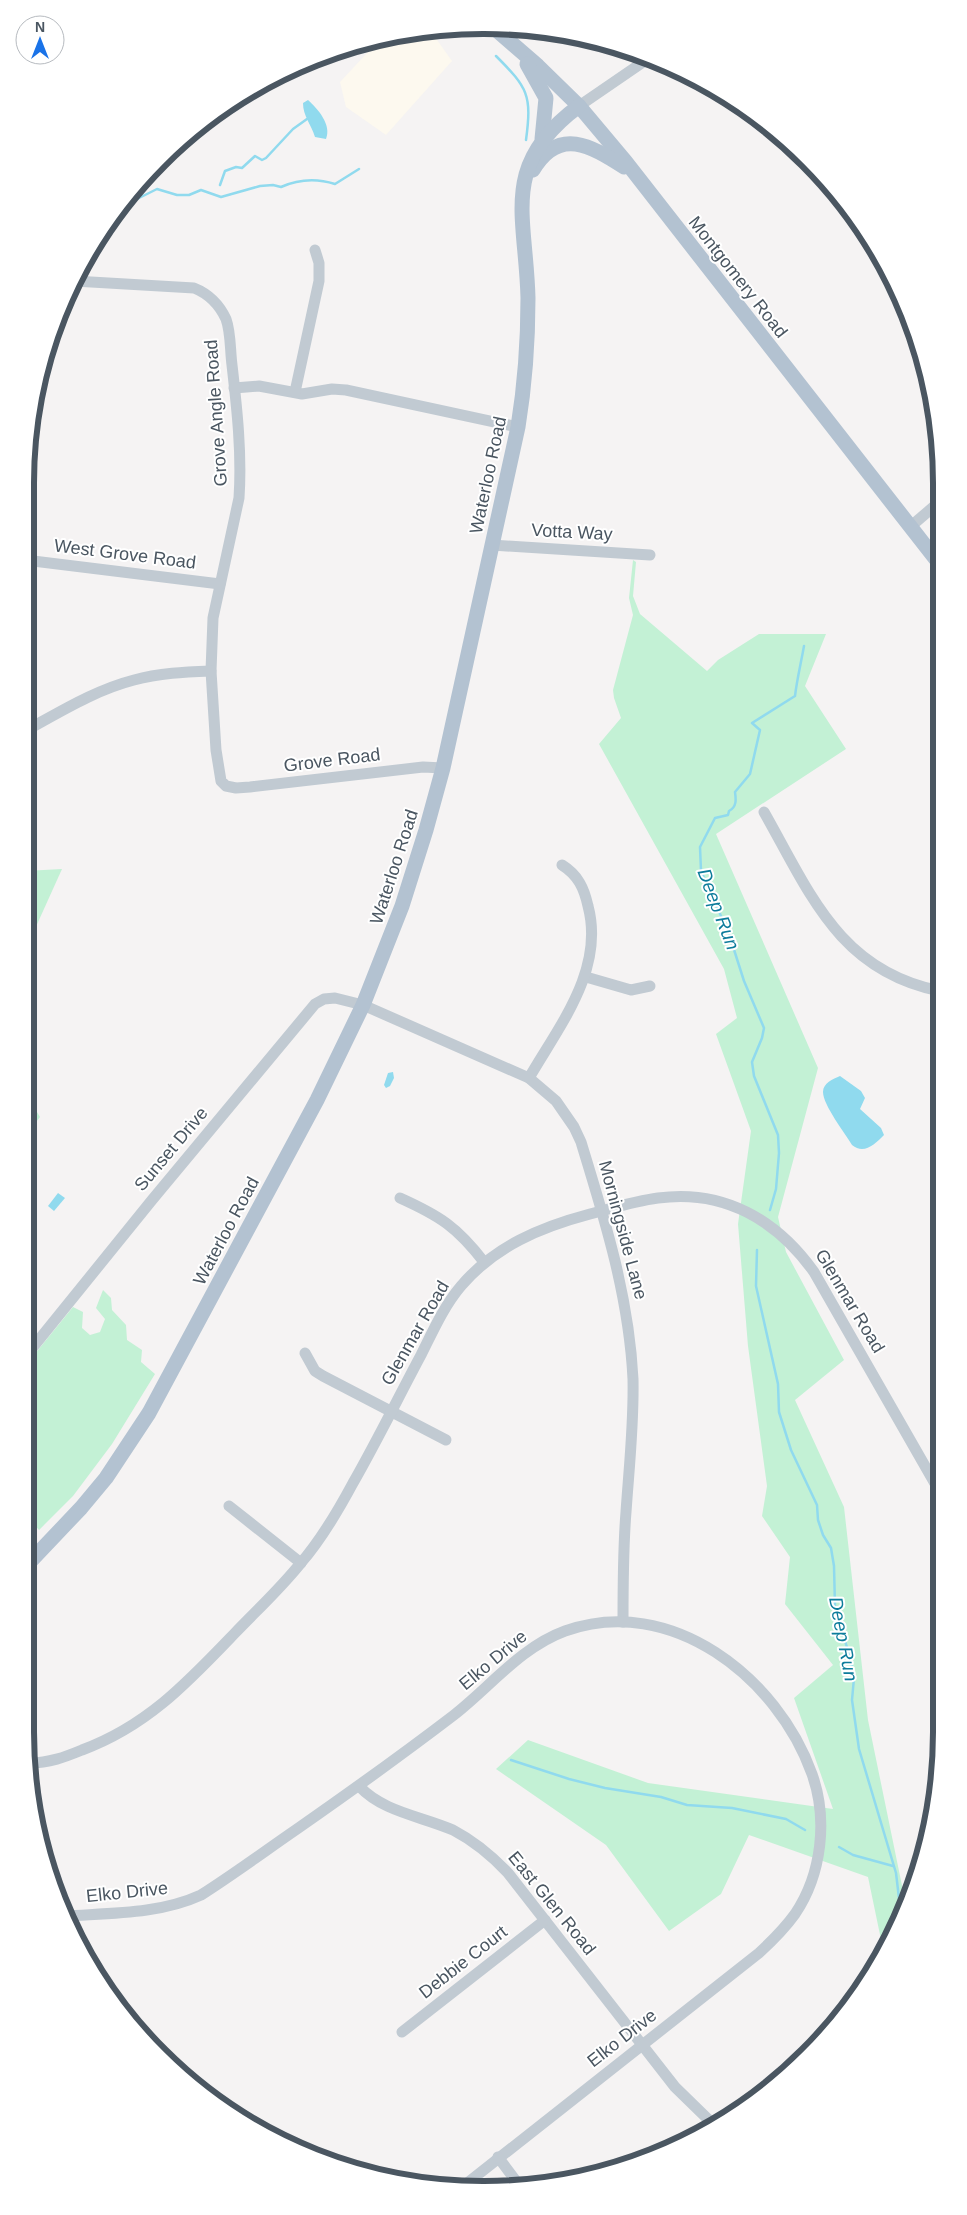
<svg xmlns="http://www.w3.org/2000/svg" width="967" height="2215" viewBox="0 0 967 2215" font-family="Helvetica,sans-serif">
	<rect width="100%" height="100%" fill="#f5f3f3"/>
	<path fill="#fdf9ef" d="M430,30l22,31 -66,74 -40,-28 -6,-25 41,-44z"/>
	<g fill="#c3f1d5">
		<path d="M633,560l3,2 -3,34 7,18 67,57 11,-11 41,-26h67l-21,52 41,63 -130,85 102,234 -40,149 8,35 58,108 -49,40 49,107 24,213 38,185 -22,49 -16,-77 -119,-42 -28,59 -52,37 -63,-86 -110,-76 32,-29 120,43 185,26 -39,-111 39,-33 -48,-61 5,-47 -28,-41 5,-30 -19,-140 -10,-122 13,-93 -35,-97 21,-16 -13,-49 -125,-225 22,-26 -7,-20 -1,-8 20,-75 -4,-17z"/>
		<path d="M62,869l-37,82v-80z"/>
		<path d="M25,1067l7,4 2,36 6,10 -15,19z"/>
		<path d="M34,1210l3,31 -12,-1v-27z"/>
		<path d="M103,1290l8,8 1,12 14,15 1,15 15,10 -1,12 14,12 -43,70 -39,52 -34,34 -14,-16v-148l48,-59 10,5 -1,16 8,7 10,-3 5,-13 -9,-11z"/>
	</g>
	<g fill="#90daee">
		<path d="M308,100c10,9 24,25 18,39l-11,-2c-4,-13 -12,-21 -12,-34z"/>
		<path d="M393,1072l1,6 -4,8 -4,2 -2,-3 4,-12z"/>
		<path d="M840,1076l21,15 4,7 -5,11 21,19 3,7c-9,9 -20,20 -32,10 -7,-12 -29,-40 -29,-53 0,-9 10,-13 17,-16z"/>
		<path d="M58,1193l7,5 -11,13 -6,-5z"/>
	</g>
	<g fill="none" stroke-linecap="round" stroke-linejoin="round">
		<g stroke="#90daee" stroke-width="2.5">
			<path d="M496,56c32,32 36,39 30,84"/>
			<path d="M220,185l5,-14 11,-4 6,1 13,-12 7,4 4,-2 27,-29 14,-10"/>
			<path d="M128,197l9,2 20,-10 20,6h12l12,-5 20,7 39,-11 13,-1 8,2c18,-8 35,-9 54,-3l24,-15"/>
			<path d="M770,1210l6,-21 3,-36 -1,-18 -24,-59 -2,-14 10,-24 2,-10 -20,-47 -15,-47 -28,-63 -1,-24 15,-29 13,-3 1,-4c8,-4 7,-12 6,-19l15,-18 10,-44 -8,-7 43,-27c2,-17 6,-33 9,-50"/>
			<path d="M757,1250l-1,36 22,98 1,28 12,38 26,55 1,15 5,15 8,13 3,18 1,41 16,54 3,17 -2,22 7,49 37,124 5,42"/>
			<path d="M511,1760l58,19 36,9 56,9 26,8 45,3 54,11 19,11"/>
			<path d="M839,1847l14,8 40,11"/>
		</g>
		<g stroke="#c1cad2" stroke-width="11">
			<path d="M579,106l70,-48"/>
			<path d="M74,281l120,7c15,6 25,16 32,31 5,14 4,31 6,46 5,44 10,89 7,133l-26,120 -2,53 5,79 5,31 5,5 10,2 14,-1 173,-20 20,1"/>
			<path d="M234,388l25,-2 43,8 30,-5 14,1 172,37"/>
			<path d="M295,392l24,-111v-18l-4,-13"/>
			<path d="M910,527l28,-24"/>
			<path d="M492,545l158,10"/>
			<path d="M25,560l195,24"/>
			<path d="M25,731c35,-19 70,-41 109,-51 25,-7 51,-8 77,-9"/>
			<path d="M764,812c46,81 75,159 176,179"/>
			<path d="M586,977l45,13 19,-4"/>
			<path d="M529,1078c30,-52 76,-108 59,-172 -4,-18 -10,-31 -26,-41"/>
			<path d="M400,1198c40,18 57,29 84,64"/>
			<path d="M305,1353l10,18 8,5 123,64"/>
			<path d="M25,1357l127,-157 163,-196 9,-5 11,-1 28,7 166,73 27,23 18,26 7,15c24,78 48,155 52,237 1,45 -4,89 -7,133 -3,37 -3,73 -3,110"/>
			<path d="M229,1506l72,57"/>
			<path d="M30,1763c19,0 35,-6 52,-13 65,-24 105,-67 152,-116 22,-23 46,-45 66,-70 21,-24 38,-53 53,-81 24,-42 45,-85 68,-128 12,-24 23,-49 40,-69 34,-40 80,-59 129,-72 23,-6 45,-13 68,-16 66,-9 119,22 156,74l127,222"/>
			<path d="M359,1786c24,26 62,30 94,44 21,11 39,26 55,43l167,214 40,39"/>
			<path d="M66,1916c45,-3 94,-2 135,-21 33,-21 64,-44 96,-66 53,-37 106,-75 157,-114 36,-28 67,-68 111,-84 106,-38 213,47 247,143 16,45 10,100 -17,140 -10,14 -23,27 -36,39l-293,231"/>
			<path d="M402,2032l143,-112"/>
			<path d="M498,2157l21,28"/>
		</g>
		<g stroke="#b3c2d1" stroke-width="15">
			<path d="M493,27l45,39 41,40 47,56 312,400"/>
			<path d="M527,64l19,34 -4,41"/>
			<path d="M533,170c26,-44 58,-24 91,-3"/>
			<path d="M25,1567l56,-59 25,-30 43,-65 168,-313 46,-95 39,-99 24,-76 17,-62 75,-341c7,-43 10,-85 10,-129 -2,-83 -29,-133 51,-192"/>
		</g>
	</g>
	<g text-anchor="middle" stroke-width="4" stroke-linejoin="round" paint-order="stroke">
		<g font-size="18" fill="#4a5661" stroke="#fff">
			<text transform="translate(738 277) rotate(52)" y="6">Montgomery Road</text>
			<text transform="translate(216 413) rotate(-94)" y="6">Grove Angle Road</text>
			<text transform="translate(488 475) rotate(-78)" y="6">Waterloo Road</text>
			<text transform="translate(572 532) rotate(3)" y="6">Votta Way</text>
			<text transform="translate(125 554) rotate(7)" y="6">West Grove Road</text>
			<text transform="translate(332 760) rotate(-7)" y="6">Grove Road</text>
			<text transform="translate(394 867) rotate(-72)" y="6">Waterloo Road</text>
			<text transform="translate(171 1149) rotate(-50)" y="6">Sunset Drive</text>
			<text transform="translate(623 1230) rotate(75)" y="6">Morningside Lane</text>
			<text transform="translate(226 1231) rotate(-62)" y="6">Waterloo Road</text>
			<text transform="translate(850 1301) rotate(59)" y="6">Glenmar Road</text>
			<text transform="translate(415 1333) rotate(-60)" y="6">Glenmar Road</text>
			<text transform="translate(493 1660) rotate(-40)" y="6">Elko Drive</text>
			<text transform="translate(127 1892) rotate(-6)" y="6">Elko Drive</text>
			<text transform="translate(552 1903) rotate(51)" y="6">East Glen Road</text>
			<text transform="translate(463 1962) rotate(-38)" y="6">Debbie Court</text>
			<text transform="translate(622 2038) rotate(-38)" y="6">Elko Drive</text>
		</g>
		<g font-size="19" font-style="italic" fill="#0c7c9b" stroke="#fff">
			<text transform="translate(719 909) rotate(69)" y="7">Deep Run</text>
			<text transform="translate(844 1639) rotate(79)" y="7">Deep Run</text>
		</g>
	</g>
	<path d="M0 0H967V2215H0ZM483 34H484A449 449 0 0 1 933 483V1732A449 449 0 0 1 484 2181H483A449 449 0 0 1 34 1732V483A449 449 0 0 1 483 34Z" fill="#fff" fill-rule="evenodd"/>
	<path fill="none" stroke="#4a5661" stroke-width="6" d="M483 34H484A449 449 0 0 1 933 483V1732A449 449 0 0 1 484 2181H483A449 449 0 0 1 34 1732V483A449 449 0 0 1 483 34Z"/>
	<g transform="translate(40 40)"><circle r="24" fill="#ffffff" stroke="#b7bbc0"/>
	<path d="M0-4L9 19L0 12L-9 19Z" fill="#1a73e8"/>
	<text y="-8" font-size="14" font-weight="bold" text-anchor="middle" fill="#4a5661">N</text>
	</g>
</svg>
